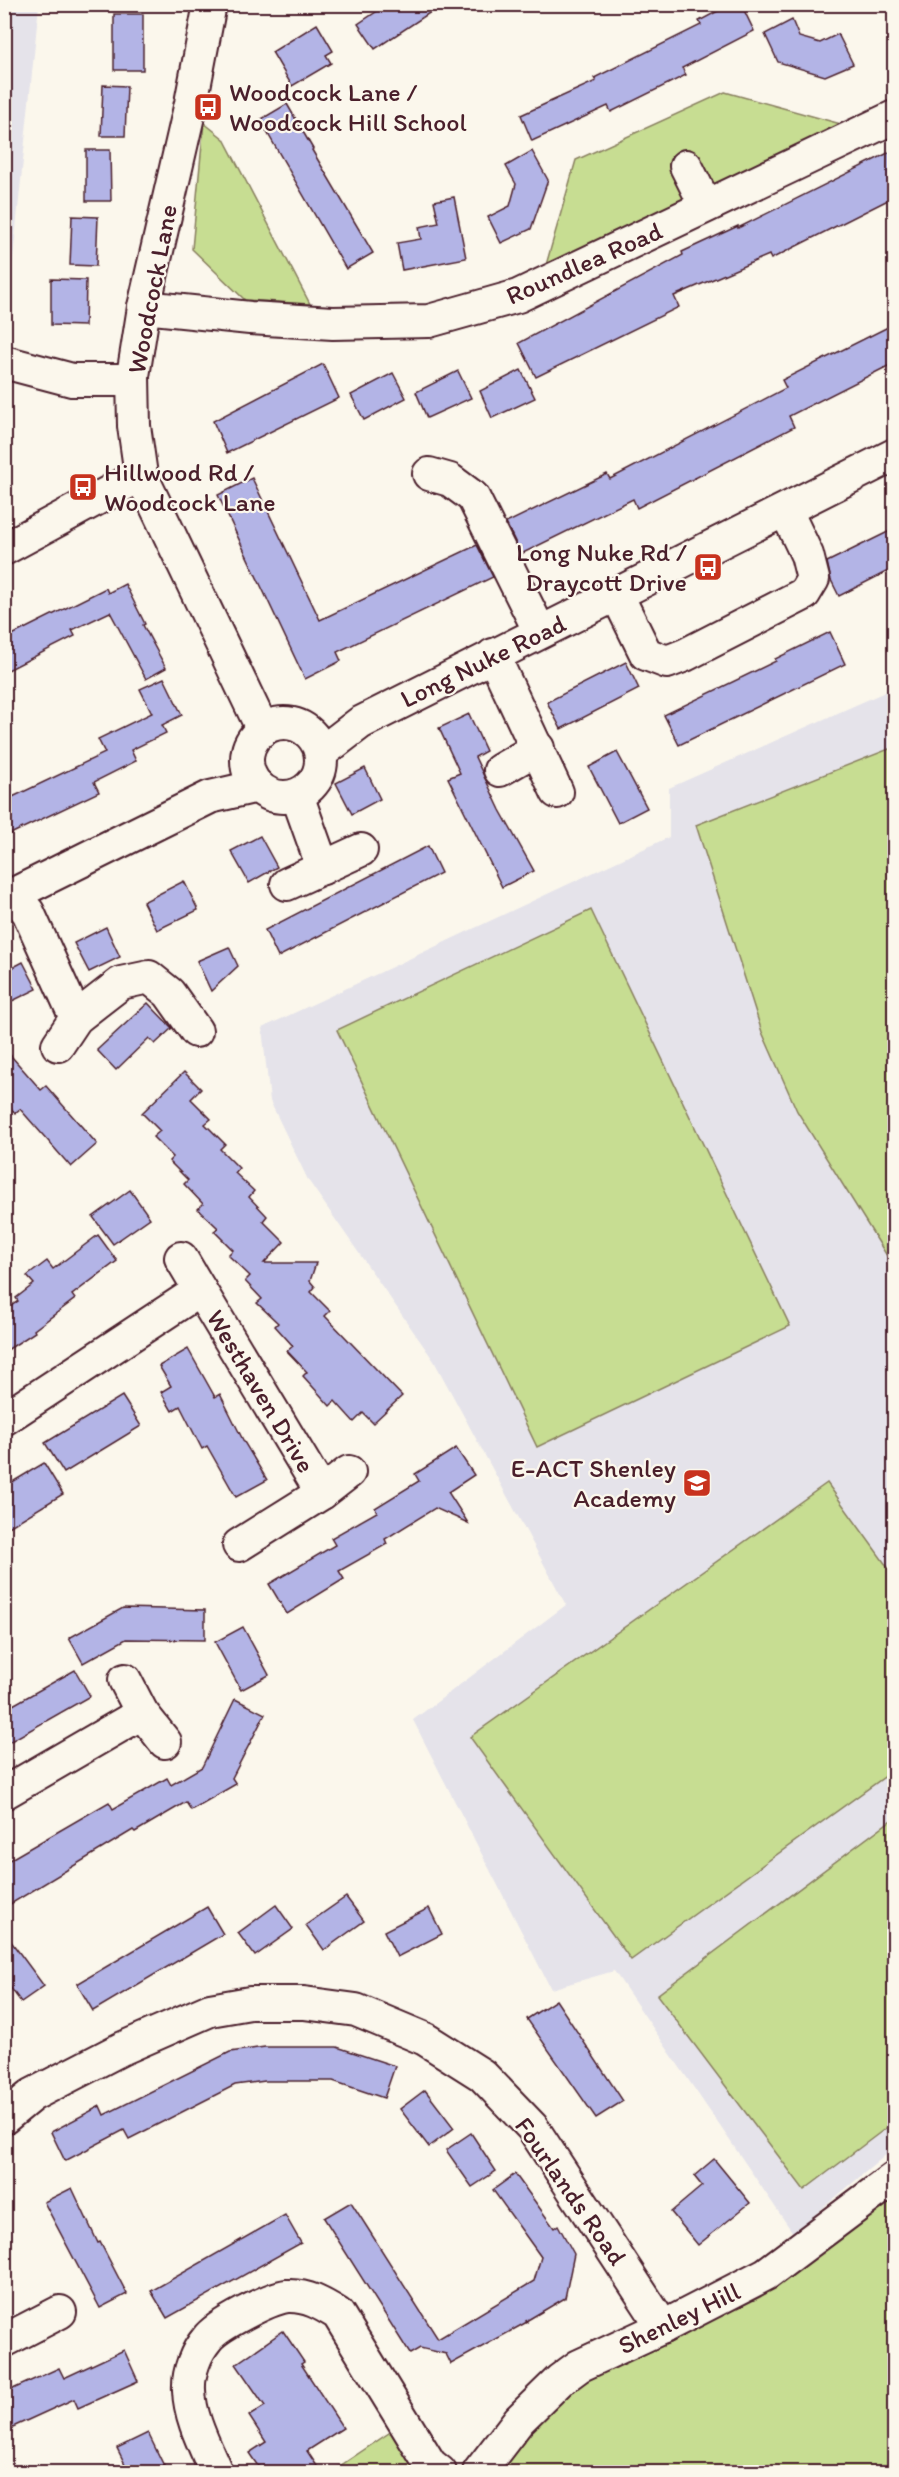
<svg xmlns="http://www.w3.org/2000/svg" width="899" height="2477" viewBox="0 0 899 2477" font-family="Itim,sans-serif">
	<rect width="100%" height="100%" fill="#fbf7ec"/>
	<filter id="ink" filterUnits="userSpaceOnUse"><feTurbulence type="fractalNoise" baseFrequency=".0167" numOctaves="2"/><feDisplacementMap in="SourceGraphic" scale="12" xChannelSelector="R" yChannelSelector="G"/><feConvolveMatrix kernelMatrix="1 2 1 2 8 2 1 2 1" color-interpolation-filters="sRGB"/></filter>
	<g filter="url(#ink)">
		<g fill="#e5e3ea">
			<path d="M5,4l34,1 -32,311 -2,4z"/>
			<path d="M894,688v1460l-101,85 -179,-262 -63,18 -138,-269 153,-115 -132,-244 -126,-181 -38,-79 -8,-73 407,-191v-49z"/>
		</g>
		<g fill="#c7dd92" stroke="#887e5e" stroke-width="1.5">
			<path d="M725,92l141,39 -326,155 36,-126z"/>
			<path d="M204,123l20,16 86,165 -65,-4 -53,-51z"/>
			<path d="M894,747v520l-97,-156 -35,-79 -66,-207z"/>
			<path d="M591,910l199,416 -253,121 -200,-417z"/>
			<path d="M827,1483l67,93v194l-263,190 -161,-223z"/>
			<path d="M894,1818v304l-90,68 -147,-195z"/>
			<path d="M894,2198v274h-396l66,-81 196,-94z"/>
			<path d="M392,2431l32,41h-93z"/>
		</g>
		<g fill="#b3b4e6" stroke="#4a1f2b" stroke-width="1.5">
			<path d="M388,4h55l-68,45 -17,-25z"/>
			<path d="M731,4h10l13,27 -72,37 4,7 -75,37 -3,-6 -76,35 -11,-26 75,-34 -2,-3 107,-53 -2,-4z"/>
			<rect x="114" y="14" width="29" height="56"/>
			<path d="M792,20l7,17 21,6 18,-9 15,30 -28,12 -47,-14 -13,-28z"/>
			<path d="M317,24l16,27 -7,4 5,8 -39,23 -20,-34z"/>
			<path d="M103,85l24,1 -2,50h-24z"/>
			<path d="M287,104l26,45 -1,1 61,103 -27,16 -86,-149z"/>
			<path d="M86,150h24l1,51h-25z"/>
			<path d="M894,150v47l-123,62 -2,-4 -95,41 5,11 -143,70 -17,-34 164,-88 -1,-3 56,-26v2z"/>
			<path d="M532,151l16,29 -17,49 -30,14 -13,-26 22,-11 6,-22 -10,-18z"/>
			<path d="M454,197l12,61 -64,12 -5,-27 24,-4 -2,-12 20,-4 -5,-22z"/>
			<path d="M72,216l26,1 -2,49 -26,-1z"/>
			<path d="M51,279l35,1 -1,46 -34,-1z"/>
			<path d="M894,324v39l-105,53 5,11 -157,81 -4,-9 -112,55 -15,-31 101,-49 3,5 176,-91 -4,-8z"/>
			<path d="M323,364l16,34 -112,55 -14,-32z"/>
			<path d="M521,370l14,28 -43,20 -12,-27z"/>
			<path d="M458,371l13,27 -44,20 -11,-26z"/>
			<path d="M393,373l13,25 -42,22 -13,-25z"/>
			<path d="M252,478l68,142 157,-75 16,32 -156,75 4,9 -36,18 -87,-184z"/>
			<path d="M894,529v39l-55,28 -8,-16 -4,-18z"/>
			<path d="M125,584l20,40 -2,1 23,43 -20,11 -36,-67 -38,18 3,6 -71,36v-33l102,-51 2,5z"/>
			<path d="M830,632l15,32 -166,81 -15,-30 112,-54 -1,-2z"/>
			<path d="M626,662l13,27 -78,40 -14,-27z"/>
			<path d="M164,678l18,37 -20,10 4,8 -35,17 5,11 -42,21 5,10 -95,45v-36l101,-48 -7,-14 54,-26 -12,-24z"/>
			<path d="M469,714l17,37 -11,6 25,53 34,61 -32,16 -54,-109 12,-5 -21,-45z"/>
			<path d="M617,752l30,56 -29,15 -29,-56z"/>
			<path d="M365,768l15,31 -28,15 -16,-31z"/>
			<path d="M260,836l17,31 -28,16 -18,-32z"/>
			<path d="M428,846l13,27 -163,84 -13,-27z"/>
			<path d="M184,881l14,29 -41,20 -14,-28z"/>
			<path d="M106,927l14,30 -31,15 -15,-29z"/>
			<path d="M229,947l9,19 -27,25 -14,-30z"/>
			<path d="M23,962l14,27 -33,16v-33z"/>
			<path d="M148,1003l24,25 -17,16 -6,-6 -33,32 -19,-20z"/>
			<path d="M4,1048l37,42 5,-4 51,58 -26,23 -51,-58 -5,4 -11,-12z"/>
			<path d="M184,1072l17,17 -10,10 20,20 -6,5 20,20 -5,5 19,19 -4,5 19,18 -5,6 18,19 -4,5 21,21 -20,21h52l-6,18 5,6 -4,5 19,19 -5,5 77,80 -29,27 -10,-10 -9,9 -19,-21 -5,5 -27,-30 4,-4 -20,-21 6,-5 -18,-20 3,-3 -21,-20 5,-4 -17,-18 5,-5 -22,-21 5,-5 -19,-19 4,-3 -20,-19 5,-5 -19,-20 4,-4 -19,-19 4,-4 -20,-20 7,-6 -18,-18z"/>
			<path d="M130,1190l20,28 -37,26 -20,-27z"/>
			<path d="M98,1235l19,26 -45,34 3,4 -41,31 1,2 -31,20v-41l14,-10 -2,-3 18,-14 -7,-8 20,-15 6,8z"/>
			<path d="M188,1349l27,48 5,-3 24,48 23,38 -31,17 -29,-51 -5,3 -22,-43 -8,5 -11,-19 10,-6 -12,-20z"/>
			<path d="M122,1396l19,30 -77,47 -19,-30z"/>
			<path d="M456,1448l18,27 -26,17 20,31 -33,-15 -50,31 2,5 -48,27 5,8 -57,35 -18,-30 66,-39 -4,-7 46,-26 -2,-4 44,-27 -4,-7z"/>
			<path d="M44,1463l19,31 -59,36v-43z"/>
			<path d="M123,1608l82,2v30l-79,-1 -43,24 -14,-25z"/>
			<path d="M243,1627l26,48 -28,15 -26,-48z"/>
			<path d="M75,1670l15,26 -86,49v-35z"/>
			<path d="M235,1699l30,15 -33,64 4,6 -45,26 -5,-8 -51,30 -2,-2 -129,78v-45l105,-61 4,7 54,-31 4,7 31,-18z"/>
			<path d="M346,1897l18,24 -40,29 -18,-25z"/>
			<path d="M276,1905l17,24 -38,27 -17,-23z"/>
			<path d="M207,1907l16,27 -130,77 -16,-27z"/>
			<path d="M429,1908l13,26 -45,23 -13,-26z"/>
			<path d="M4,1932l40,54 -23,16 -17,-23z"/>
			<path d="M556,2000l67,101 -27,17 -69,-99z"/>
			<path d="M265,2047h72l58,19 -11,32 -51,-17h-68l-30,4 -106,54 -5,-9 -59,31 -14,-29 49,-26 4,9 126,-63z"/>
			<path d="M425,2090l29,38 -25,19 -29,-38z"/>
			<path d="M471,2133l25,38 -24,16 -26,-37z"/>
			<path d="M714,2159l36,44 -52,42 -27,-33 31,-26 -8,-10z"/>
			<path d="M515,2174l39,54 4,-3 16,29 -9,44 -39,23 1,1 -76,42 -5,-10 -26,-6 -10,6 -86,-136 27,-16 87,137 96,-58 7,-24 -48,-67z"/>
			<path d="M72,2188l26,55 2,-1 27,52 -27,14 -56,-106z"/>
			<path d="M285,2215l16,28 -134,75 -16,-27z"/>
			<path d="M283,2331l21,31 -3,2 42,64 -36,23 14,21h-59l-13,-19 17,-11 -17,-26 16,-10 -29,-42z"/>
			<path d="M124,2350l14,31 -60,27 -4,-9 -70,32v-38l55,-25 5,10z"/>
			<path d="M148,2433l19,39h-38l-12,-24z"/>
		</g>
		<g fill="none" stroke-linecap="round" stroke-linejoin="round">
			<g stroke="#4a1f2b" stroke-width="36">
				<g id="minor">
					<path d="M210,4l-19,99 -47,204 -11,69 1,50 7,49 122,255"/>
					<path d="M686,166l20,40"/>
					<path d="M144,307l106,11 83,5 96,-2 89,-25 376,-179"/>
					<path d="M4,362l68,18h61"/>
					<path d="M429,474l21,6 23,17 67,135"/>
					<path d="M4,549l137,-74"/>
					<path d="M617,595l29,59 21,8 18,-7 119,-61 9,-15 -6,-24 -21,-44"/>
					<path d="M493,655l64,137"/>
					<circle cx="284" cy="760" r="37"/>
					<path d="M321,753l39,-30 534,-268"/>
					<path d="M500,770l38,-22"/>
					<path d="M297,795l26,73"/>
					<path d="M287,884l74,-34"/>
					<path d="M13,894l15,18 48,106"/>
					<path d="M4,899l206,-102 48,-11"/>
					<path d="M58,1045l18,-27 45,-35 28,-6 20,16 27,38"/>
					<path d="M181,1258l19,32"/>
					<path d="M4,1419l196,-129 122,203"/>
					<path d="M239,1545l83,-52 27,-21"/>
					<path d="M125,1680l17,33 23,29"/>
					<path d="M4,1793l138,-80"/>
					<path d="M4,2118l28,-23 89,-46 89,-39 40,-7h54l52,7 69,29 57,36 50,52 131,200"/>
					<path d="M4,2341l56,-29"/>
					<path d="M216,2472c-11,-26 -26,-53 -27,-82 -1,-18 7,-38 18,-51 10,-14 63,-41 80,-43 20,-1 35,8 51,18l92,150 10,8"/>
					<path d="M479,2472l40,-52 41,-40 19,-14 84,-39 103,-53 128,-96"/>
				</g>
			</g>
			<use href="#minor" stroke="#fbf7ec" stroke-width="32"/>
		</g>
	</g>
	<defs>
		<g id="bus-square" transform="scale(1.5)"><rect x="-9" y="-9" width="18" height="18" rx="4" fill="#c8321e" stroke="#fbf7ec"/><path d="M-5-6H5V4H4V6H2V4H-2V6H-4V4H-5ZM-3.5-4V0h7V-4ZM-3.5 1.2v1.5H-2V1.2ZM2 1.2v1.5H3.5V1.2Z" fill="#fff"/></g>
		<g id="school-square" transform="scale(1.5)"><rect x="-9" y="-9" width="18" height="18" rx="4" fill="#c8321e" stroke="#fbf7ec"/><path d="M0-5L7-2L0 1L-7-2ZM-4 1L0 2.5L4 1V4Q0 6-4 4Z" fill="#fff"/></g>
	</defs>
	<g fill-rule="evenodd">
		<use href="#bus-square" x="208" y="107"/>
		<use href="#bus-square" x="83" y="487"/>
		<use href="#bus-square" x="708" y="567"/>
		<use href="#school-square" x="697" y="1483"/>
	</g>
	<g text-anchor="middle" stroke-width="4.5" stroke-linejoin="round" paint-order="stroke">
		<g font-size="26" fill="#4a1f2b" stroke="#fbf7ec" text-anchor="start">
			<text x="229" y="101">Woodcock Lane /<tspan x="229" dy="30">Woodcock Hill School</tspan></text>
			<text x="104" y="481">Hillwood Rd /<tspan x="104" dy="30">Woodcock Lane</tspan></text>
			<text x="687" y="561" text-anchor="end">Long Nuke Rd /<tspan x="687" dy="30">Draycott Drive</tspan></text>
			<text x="676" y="1477" text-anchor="end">E-ACT Shenley<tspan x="676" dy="30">Academy</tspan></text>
		</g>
		<g font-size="26" fill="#4a1f2b" stroke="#fbf7ec">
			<text transform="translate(584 263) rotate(-24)" y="9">Roundlea Road</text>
			<text transform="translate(152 289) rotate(-79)" y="9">Woodcock Lane</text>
			<text transform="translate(483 661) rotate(-26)" y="9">Long Nuke Road</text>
			<text transform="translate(261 1391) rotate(59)" y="9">Westhaven Drive</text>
			<text transform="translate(571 2191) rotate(55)" y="9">Fourlands Road</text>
			<text transform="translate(679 2318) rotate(-26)" y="9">Shenley Hill</text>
		</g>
	</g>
	<rect width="899" height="2477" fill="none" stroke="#fbf7ec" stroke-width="24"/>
	<rect x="12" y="12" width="875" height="2453" fill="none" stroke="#4a1f2b" stroke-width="2" filter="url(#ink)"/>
</svg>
